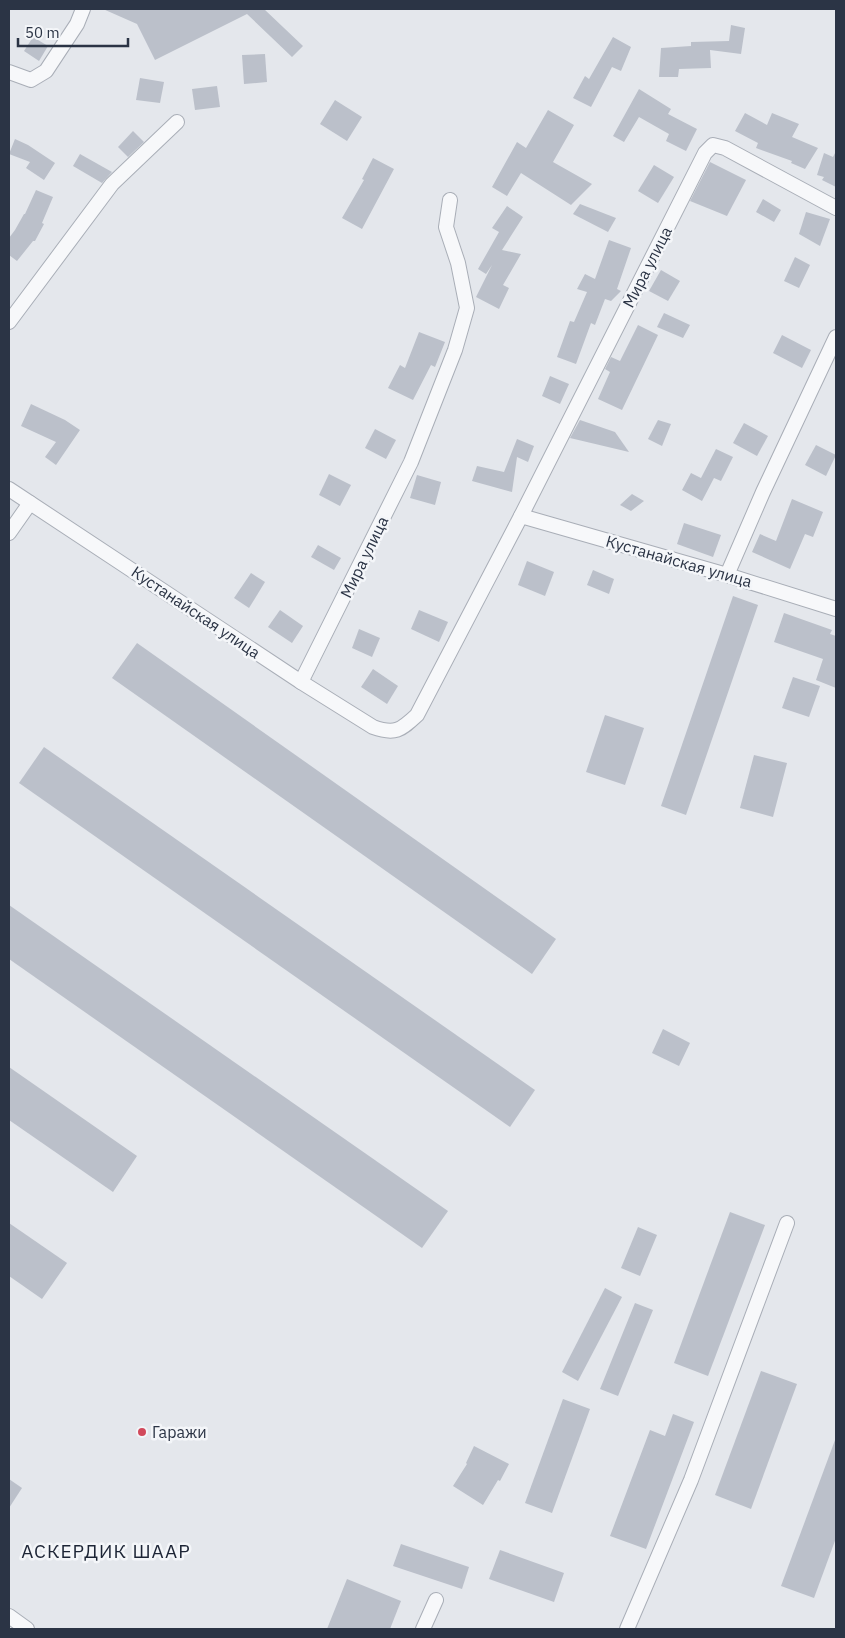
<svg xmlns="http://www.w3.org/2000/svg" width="845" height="1638" viewBox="0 0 845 1638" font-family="'IBM Plex Sans',sans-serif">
	<rect width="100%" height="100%" fill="#e4e7ec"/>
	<g fill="#bbc0ca">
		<path d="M103,9h161l39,37 -11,11 -45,-43 -92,46 -18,-36z"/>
		<path d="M731,25l14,3 -4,26 -31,-4 1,18 -32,1 -1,8h-19l2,-29 30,-2v-4l38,-1z"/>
		<path d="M33,37l15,9 -9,15 -15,-10z"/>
		<path d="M613,37l18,10 -10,24 -9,-4 -21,40 -18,-9 12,-22 4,3z"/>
		<path d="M265,54l2,28 -23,2 -2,-29z"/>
		<path d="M140,78l24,4 -4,21 -24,-3z"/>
		<path d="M217,86l3,21 -25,3 -3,-21z"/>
		<path d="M639,89l32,20 -3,5 29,15 -11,22 -20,-10 3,-7 -30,-17 -15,25 -11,-6z"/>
		<path d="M335,100l27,17 -15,24 -27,-17z"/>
		<path d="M548,110l26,15 -21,37 39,22 -21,21 -50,-32 -14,23 -15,-9 25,-45 9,6z"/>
		<path d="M745,113l22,12 5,-12 27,11 -7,13 26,11 -13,21 -14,-6 1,-2 -36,-13 2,-5 -23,-12z"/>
		<path d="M133,131l11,11 -16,15 -10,-10z"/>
		<path d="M15,139l13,6 27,18 -11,17 -18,-12 4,-6 -21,-8z"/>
		<path d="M836,151v36l-14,-7 2,-3 -7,-2 7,-22 9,4z"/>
		<path d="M80,154l32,18 -10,11 -29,-17z"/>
		<path d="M373,158l21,11 -32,60 -20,-11 22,-38 -2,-1z"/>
		<path d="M710,162l36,18 -19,36 -37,-15z"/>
		<path d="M654,165l20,12 -16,26 -20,-12z"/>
		<path d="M36,190l17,7 -11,26 2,1 -9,17h-2l-16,20 -8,-6v-17l6,-8 9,-16h1z"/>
		<path d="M763,199l18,11 -7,12 -18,-10z"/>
		<path d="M580,204l36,14 -8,14 -35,-18z"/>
		<path d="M507,206l16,11 -21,33 19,4 -18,31 6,3 -10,21 -23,-12 16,-32 -6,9 -8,-5 21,-37 -7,-4z"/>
		<path d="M806,212l24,7 -10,27 -21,-12z"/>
		<path d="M609,240l22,8 -14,41 4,2 -10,10 -6,-2 -10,26 -4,-2 -15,41 -19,-7 13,-36 4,1 13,-30 -10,-3 8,-15 10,5z"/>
		<path d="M795,257l15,8 -11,23 -15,-7z"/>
		<path d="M661,270l19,11 -12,20 -19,-10z"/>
		<path d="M664,313l26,12 -7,13 -26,-11z"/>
		<path d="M638,325l20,10 -36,75 -24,-11 12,-27 -5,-3 6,-12 9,4z"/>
		<path d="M419,332l26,10 -10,25 -4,-2 -18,35 -25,-12 12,-23 5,3z"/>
		<path d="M782,335l29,15 -9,18 -29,-15z"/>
		<path d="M550,376l19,8 -9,20 -18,-8z"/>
		<path d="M31,404l34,16 15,10 -24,35 -11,-8 11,-15 -35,-16z"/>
		<path d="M580,420l35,12 14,20 -59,-14z"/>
		<path d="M658,420l13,4 -9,22 -14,-7z"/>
		<path d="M744,423l24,13 -11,20 -24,-13z"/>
		<path d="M375,429l21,11 -10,19 -21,-11z"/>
		<path d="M517,439l17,7 -6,16 -11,-5 -5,35 -40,-11 5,-15 27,6z"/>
		<path d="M816,445l20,10 -10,21 -21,-11z"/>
		<path d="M716,449l17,8 -12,24 -7,-3 -12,23 -20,-11 9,-17 10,5z"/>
		<path d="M329,474l22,11 -11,21 -21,-11z"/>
		<path d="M417,475l24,7 -6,23 -25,-7z"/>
		<path d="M632,494l12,7 -13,10 -11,-6z"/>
		<path d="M792,499l31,13 -10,25 -8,-3 -15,35 -38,-17 8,-18 16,7z"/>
		<path d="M684,523l37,12 -8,22 -36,-13z"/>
		<path d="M318,545l23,13 -7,12 -23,-13z"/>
		<path d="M527,561l27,11 -9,24 -27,-11z"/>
		<path d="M593,570l21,9 -5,15 -22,-9z"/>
		<path d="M251,573l14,9 -16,26 -15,-10z"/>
		<path d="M733,596l25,9 -72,210 -25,-9z"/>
		<path d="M280,610l23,16 -11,17 -24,-16z"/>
		<path d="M419,610l29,12 -9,20 -28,-13z"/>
		<path d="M784,613l48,17 -2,4 6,2v52l-20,-8 7,-21 -49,-17z"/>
		<path d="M359,629l21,9 -8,19 -20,-9z"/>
		<path d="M137,643l419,296 -24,35 -420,-296z"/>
		<path d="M373,669l25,17 -11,18 -26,-17z"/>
		<path d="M793,677l27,9 -11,31 -27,-9z"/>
		<path d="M605,715l39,13 -19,57 -39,-13z"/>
		<path d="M44,747l491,343 -25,37 -491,-344z"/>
		<path d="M754,755l33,8 -14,54 -33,-9z"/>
		<path d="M9,905l439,306 -26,37 -413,-289z"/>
		<path d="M663,1029l27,14 -11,23 -27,-13z"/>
		<path d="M9,1067l128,89 -24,36 -104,-72z"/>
		<path d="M730,1212l35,13 -57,151 -34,-13z"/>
		<path d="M9,1223l58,40 -25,36 -33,-23z"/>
		<path d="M638,1227l19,8 -17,41 -19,-8z"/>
		<path d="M605,1288l17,9 -44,84 -16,-9z"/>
		<path d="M635,1303l18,7 -35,86 -18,-7z"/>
		<path d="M761,1371l36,13 -46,125 -36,-14z"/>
		<path d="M563,1399l27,10 -38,104 -27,-10z"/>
		<path d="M673,1414l21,8 -48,127 -36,-13 40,-106 15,6z"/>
		<path d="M835,1440h1v98l-22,60 -33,-12z"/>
		<path d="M474,1446l35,18 -9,17 -2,-1 -15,25 -30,-19 14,-22 -1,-1z"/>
		<path d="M9,1479l13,9 -13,20z"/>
		<path d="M401,1544l68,23 -7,22 -69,-23z"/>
		<path d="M500,1550l64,23 -10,29 -65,-23z"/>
		<path d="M347,1579l54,22 -11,28h-63z"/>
	</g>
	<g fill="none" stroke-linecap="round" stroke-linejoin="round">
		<g stroke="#a9aeb7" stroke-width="16">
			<g id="minor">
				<path d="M9,72l22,8 15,-9 31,-47 6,-15"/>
				<path d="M9,322l103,-138 65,-62"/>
				<path d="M9,489l292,193 72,45c22,8 28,3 44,-12l104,-199 184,-363 8,-8 12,3 111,60"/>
				<path d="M521,516l206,59 109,34"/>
				<path d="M9,533l21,-30"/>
				<path d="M727,575l36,-83 73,-155"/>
				<path d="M301,682l110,-220 44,-112 12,-42 -9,-45 -12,-36 4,-27"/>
				<path d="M9,1616l18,13"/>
				<path d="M423,1629l13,-29"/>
				<path d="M627,1629l64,-149 96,-257"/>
			</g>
		</g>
		<use href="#minor" stroke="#f7f8fa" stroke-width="14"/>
	</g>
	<circle fill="#d1495b" stroke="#f4f6f9" stroke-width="2" cx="142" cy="1432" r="5"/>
	<g text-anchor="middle" stroke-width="5" stroke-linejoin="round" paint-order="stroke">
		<g font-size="16" fill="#2b3445" stroke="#f4f6f9">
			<text transform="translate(647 267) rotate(-63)" y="6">Мира улица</text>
			<text transform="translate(364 557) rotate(-64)" y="6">Мира улица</text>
			<text transform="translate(679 561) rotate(16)" y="6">Кустанайская улица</text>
			<text transform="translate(196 612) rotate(34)" y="6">Кустанайская улица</text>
		</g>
		<g font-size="16" fill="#2b3445" stroke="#f4f6f9" text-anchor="start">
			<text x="152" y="1438">Гаражи</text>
		</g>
		<g font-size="19" letter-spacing="1" fill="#1d2536" stroke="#f4f6f9">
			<text x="106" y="1558">АСКЕРДИК ШААР</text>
		</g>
	</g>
	<rect width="845" height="1638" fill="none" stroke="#2b3445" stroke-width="20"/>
	<path d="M18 38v8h110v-8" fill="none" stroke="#2b3445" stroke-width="2.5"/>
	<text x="25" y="38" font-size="15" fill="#2b3445" stroke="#f4f6f9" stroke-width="4" paint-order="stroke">50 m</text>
</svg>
